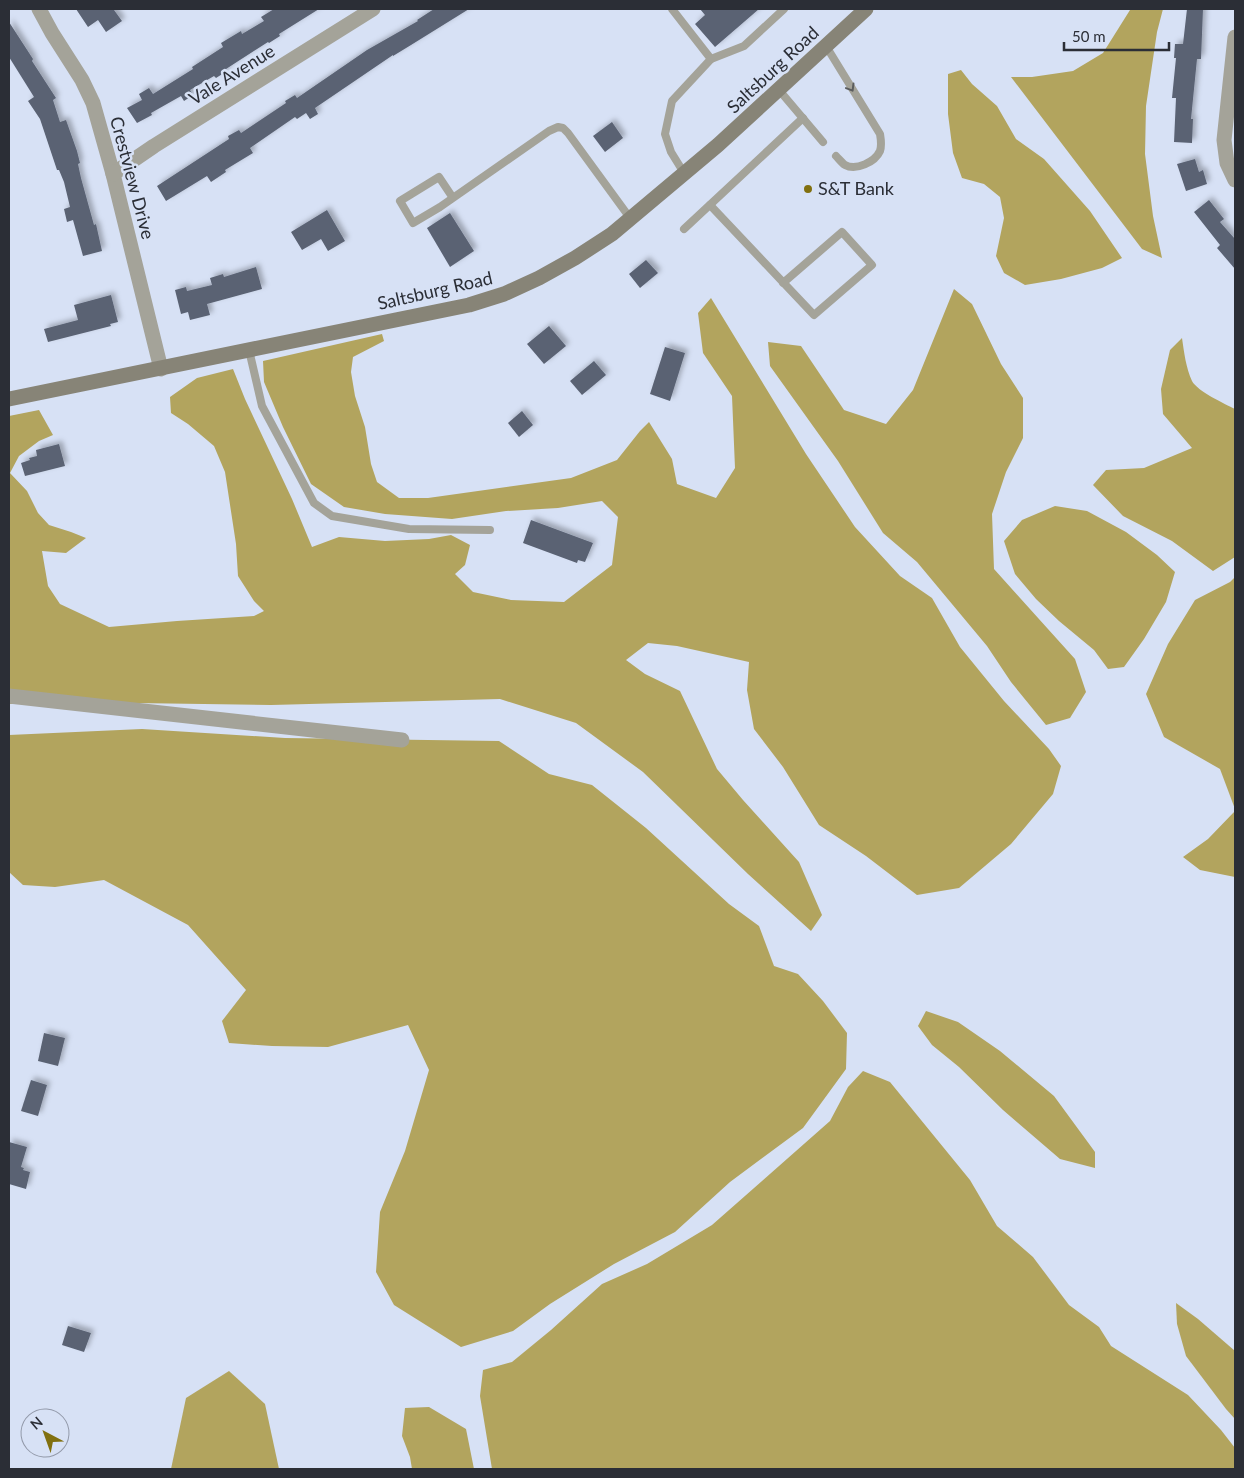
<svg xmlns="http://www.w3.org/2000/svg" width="1244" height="1478" viewBox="0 0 1244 1478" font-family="Lato,sans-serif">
	<defs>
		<filter id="shadow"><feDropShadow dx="3.5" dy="-3.5" stdDeviation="2.5" flood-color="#0004"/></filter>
	</defs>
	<rect width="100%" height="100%" fill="#d7e1f5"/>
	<g fill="#b2a45e">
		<path d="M1130,9h33l-6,23 -11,74 -1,48 8,62 9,42 -20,-9 -131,-172h21l41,-6 30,-18 27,-43z"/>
		<path d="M961,70l11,14 25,22 19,33 28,20 46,52 32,47 -20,10 -41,11 -36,6 -21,-12 -8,-17 8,-38 -4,-21 -16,-13 -22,-6 -9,-25 -5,-39v-40z"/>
		<path d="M954,289l18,15 29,60 22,34v40l-17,34 -14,42 2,55 81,90 11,33 -16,26 -24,7 -35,-43 -24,-36 -70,-84 -34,-29 -45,-72 -68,-95 -2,-24 33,4 43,64 42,14 27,-34z"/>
		<path d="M711,298l95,156 49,73 45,49 32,22 28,49 44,54 45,48 12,17 -8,28 -42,50 -52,44 -42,7 -51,-39 -47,-31 -36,-58 -29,-38 -7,-39 2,-28 -72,-16 -29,-3 -22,17 19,14 35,17 37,78 26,31 56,62 23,53 -11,16 -63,-57 -105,-102 -67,-49 -76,-24 -229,6 -137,-2 -125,1v-288l30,-6 14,25 -14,6 -20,15 -9,17 17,18 11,22 11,12 22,7 15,6 -20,15 -24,-2 6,35 12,18 49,23 68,-6 77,-5 10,-5 -10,-10 -16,-25 -2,-32 -11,-72 -11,-26 -26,-22 -17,-11 -1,-16 27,-19 36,-9 12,30 47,100 20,48 27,-10 46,4 44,-2 22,-4 19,10 -5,20 -10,9 18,18 38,8 53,2 48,-37 6,-48 -16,-16 -44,7 -52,3 -54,8 -67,-5 -41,-7 -33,-23 -28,-57 -19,-45 -1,-21 119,-27 2,7 -31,16 -2,15 4,24 10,31 6,37 6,18 22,16h29l143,-20 46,-18 23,-29 9,-9 23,37 5,25 39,14 19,-30 -3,-72 -29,-43 -5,-40z"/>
		<path d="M1182,338c2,14 4,30 10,43 5,10 33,23 43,28v148l-22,14 -41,-30 -49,-25 -30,-31 13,-15 38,-2 48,-20 -29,-34 -2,-25 9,-39z"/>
		<path d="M1055,506l32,5 39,21 31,23 18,17 -9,30 -22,37 -20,28 -16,2 -14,-19 -35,-29 -23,-22 -21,-25 -11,-33 18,-21z"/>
		<path d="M1235,577v232l-15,-40 -56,-32 -18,-43 22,-50 27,-44 35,-18z"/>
		<path d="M142,729l143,9 214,3 50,33 43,11 54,43 83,76 30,22 15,40 24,8 25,27 24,32 -1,36 -43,59 -73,54 -55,50 -61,32 -64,40 -37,27 -52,16 -67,-42 -18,-33 4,-60 25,-61 24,-81 -21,-45 -80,22 -56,-1 -43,-3 -7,-22 24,-31 -58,-65 -84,-45 -49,7 -32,-2 -14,-13v-137z"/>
		<path d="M1235,811v66l-35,-7 -17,-13 25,-18z"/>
		<path d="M926,1011l32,11 42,29 54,45 41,56v16l-35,-9 -57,-49 -44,-43 -27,-22 -14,-19z"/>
		<path d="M863,1071l27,11 80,98 27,46 36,31 36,48 30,22 12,19 77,49 33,35 14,18v21h-743l-12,-73 3,-26 29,-8 39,-32 51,-46 45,-20 65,-39 118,-104 18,-34z"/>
		<path d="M1176,1303l22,16 37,32v68l-9,-10 -40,-53 -9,-32z"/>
		<path d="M229,1371l36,33 14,65h-108l15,-71z"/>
		<path d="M429,1407l37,22 8,40h-62l-2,-12 -8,-21 3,-28z"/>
	</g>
	<g fill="#5a6273" filter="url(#shadow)">
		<path d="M76,9h40l-2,1 8,11 -16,11 -8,-12 -10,7z"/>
		<path d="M274,9h45l-40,25 1,2 -11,7 -1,-1 -42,27 1,2 -11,7 -2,-2 -24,14 3,5 -9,6 -3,-5 -30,17 1,2 -15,8 -10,-15 15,-8 -3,-6 10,-6 4,6 40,-25 -1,-2 31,-20 -2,-4 20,-12 1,3 22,-13 -3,-4z"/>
		<path d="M434,9h35l-58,36 -18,11v-1l-78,53 3,6 -8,5 -4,-6 -9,6 -2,-2 -45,31 3,5 -28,17 1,2 -15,10 -4,-6 -41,25 -9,-15 72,-47 -1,-3 11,-6 2,3 45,-30 -1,-2 10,-6 2,3 70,-48 51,-29 -1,-1z"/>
		<path d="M700,9h59l-44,38 -20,-23 10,-9z"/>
		<path d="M1187,9h16l-2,50h-4l-6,60h2l-1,24 -18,-1 2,-44h-4l4,-40h-2l1,-14h8z"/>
		<path d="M9,22l24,37 -1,2 24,37 -3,2 7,22 6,-2 11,31 3,12 -2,1 3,14 13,47 2,-1 6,27 -19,5 -10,-36 -6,2 -3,-13 6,-2 -6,-25 -5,-12h-2l-17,-51 -12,-18 6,-4 -25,-40z"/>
		<path d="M612,122l11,16 -18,14 -12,-16z"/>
		<path d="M1195,159l4,13 4,-2 4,14 -21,7 -9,-27z"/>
		<path d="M1209,200l15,19 -4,3 15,17v30l-18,-21 3,-3 -26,-33z"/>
		<path d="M327,210l18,31 -17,10 -7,-12 -19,11 -11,-18z"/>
		<path d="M450,213l24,38 -24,16 -23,-39z"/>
		<path d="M646,260l12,13 -18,15 -11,-14z"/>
		<path d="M256,267l6,22 -55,15 3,11 -20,5 -2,-8 -7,2 -6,-24 11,-3 1,4 25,-6 -2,-7 13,-4 1,3z"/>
		<path d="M111,295l7,27 -8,2 1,2 -63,16 -4,-13 34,-9 -4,-15z"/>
		<path d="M549,326l17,20 -22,18 -17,-20z"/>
		<path d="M665,347l20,6 -15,48 -20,-7z"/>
		<path d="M594,361l12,14 -24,20 -12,-14z"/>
		<path d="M522,411l11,14 -14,12 -11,-14z"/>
		<path d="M59,444l6,22 -40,10 -4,-13 9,-3 -1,-2 8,-2 -1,-6z"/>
		<path d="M531,520l62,23 -8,19 -7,-2 -1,3 -54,-20z"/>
		<path d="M44,1033l21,5 -7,28 -20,-5z"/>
		<path d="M31,1080l16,5 -9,31 -17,-5z"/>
		<path d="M9,1142l18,5 -6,20 3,1 -1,2 7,2 -4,17 -17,-5z"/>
		<path d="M68,1326l23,7 -7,19 -22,-7z"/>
	</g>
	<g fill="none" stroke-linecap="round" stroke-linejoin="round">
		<g stroke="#a4a399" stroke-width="8">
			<path d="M672,9l39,50"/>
			<path d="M826,46l54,88c1,6 2,11 0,17 -5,11 -24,20 -35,14 -3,-2 -6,-6 -9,-9"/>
			<path d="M779,90l44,52"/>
			<path d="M684,173l-13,-21 -6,-18 7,-33 39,-42 33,-13 40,-37"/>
			<path d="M453,198l-14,-21 -39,24 13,22 27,-16 109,-76 9,-4 5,1 5,5 62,85"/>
			<path d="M710,205l104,110 58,-50 -30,-33 -59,51"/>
			<path d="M684,229l119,-111"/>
			<path d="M249,350l13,56 52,97 18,13 77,13 81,1"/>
		</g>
		<g stroke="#a4a399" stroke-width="15">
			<path d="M39,9l13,24 30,47 11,23 20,71 48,195"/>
			<path d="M1235,37l-11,103 3,23 8,17"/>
			<path d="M113,174l41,-28 219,-137"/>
			<path d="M9,696l393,44"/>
		</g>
		<path stroke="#878477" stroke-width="15" d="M9,399l460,-94 35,-11 35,-16 36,-20 37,-24 106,-89 148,-136"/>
	</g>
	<defs><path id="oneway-chevron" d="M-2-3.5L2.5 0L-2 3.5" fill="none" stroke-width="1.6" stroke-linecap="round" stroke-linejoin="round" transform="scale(1.25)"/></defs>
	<use stroke="#5b5d5e" href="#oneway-chevron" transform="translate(851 88) rotate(59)"/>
	<circle fill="#81700f" stroke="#d7e1f5" stroke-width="2" cx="808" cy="189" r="5"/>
	<g text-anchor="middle" stroke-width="5" stroke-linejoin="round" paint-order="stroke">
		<g font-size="18" fill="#2b2e36" stroke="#d7e1f5">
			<text transform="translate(773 70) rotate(-43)" y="6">Saltsburg Road</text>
			<text transform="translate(232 75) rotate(-32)" y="6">Vale Avenue</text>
			<text transform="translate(132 178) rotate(75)" y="6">Crestview Drive</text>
			<text transform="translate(435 291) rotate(-13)" y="6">Saltsburg Road</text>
		</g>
		<g font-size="18" fill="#2b2e36" stroke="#d7e1f5" text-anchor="start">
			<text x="818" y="195">S&amp;T Bank</text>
		</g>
	</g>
	<rect width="1244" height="1478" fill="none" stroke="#2b2e36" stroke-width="20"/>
	<g transform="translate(45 1433) rotate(319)"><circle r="24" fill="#d7e1f5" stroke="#9299a9"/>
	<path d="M0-4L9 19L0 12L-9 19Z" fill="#81700f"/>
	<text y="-8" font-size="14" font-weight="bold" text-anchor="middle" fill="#2b2e36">N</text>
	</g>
	<path d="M1064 42v8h105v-8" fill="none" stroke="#2b2e36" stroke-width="2.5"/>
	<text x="1072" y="42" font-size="15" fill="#2b2e36" stroke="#d7e1f5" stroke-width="4" paint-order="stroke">50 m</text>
</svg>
